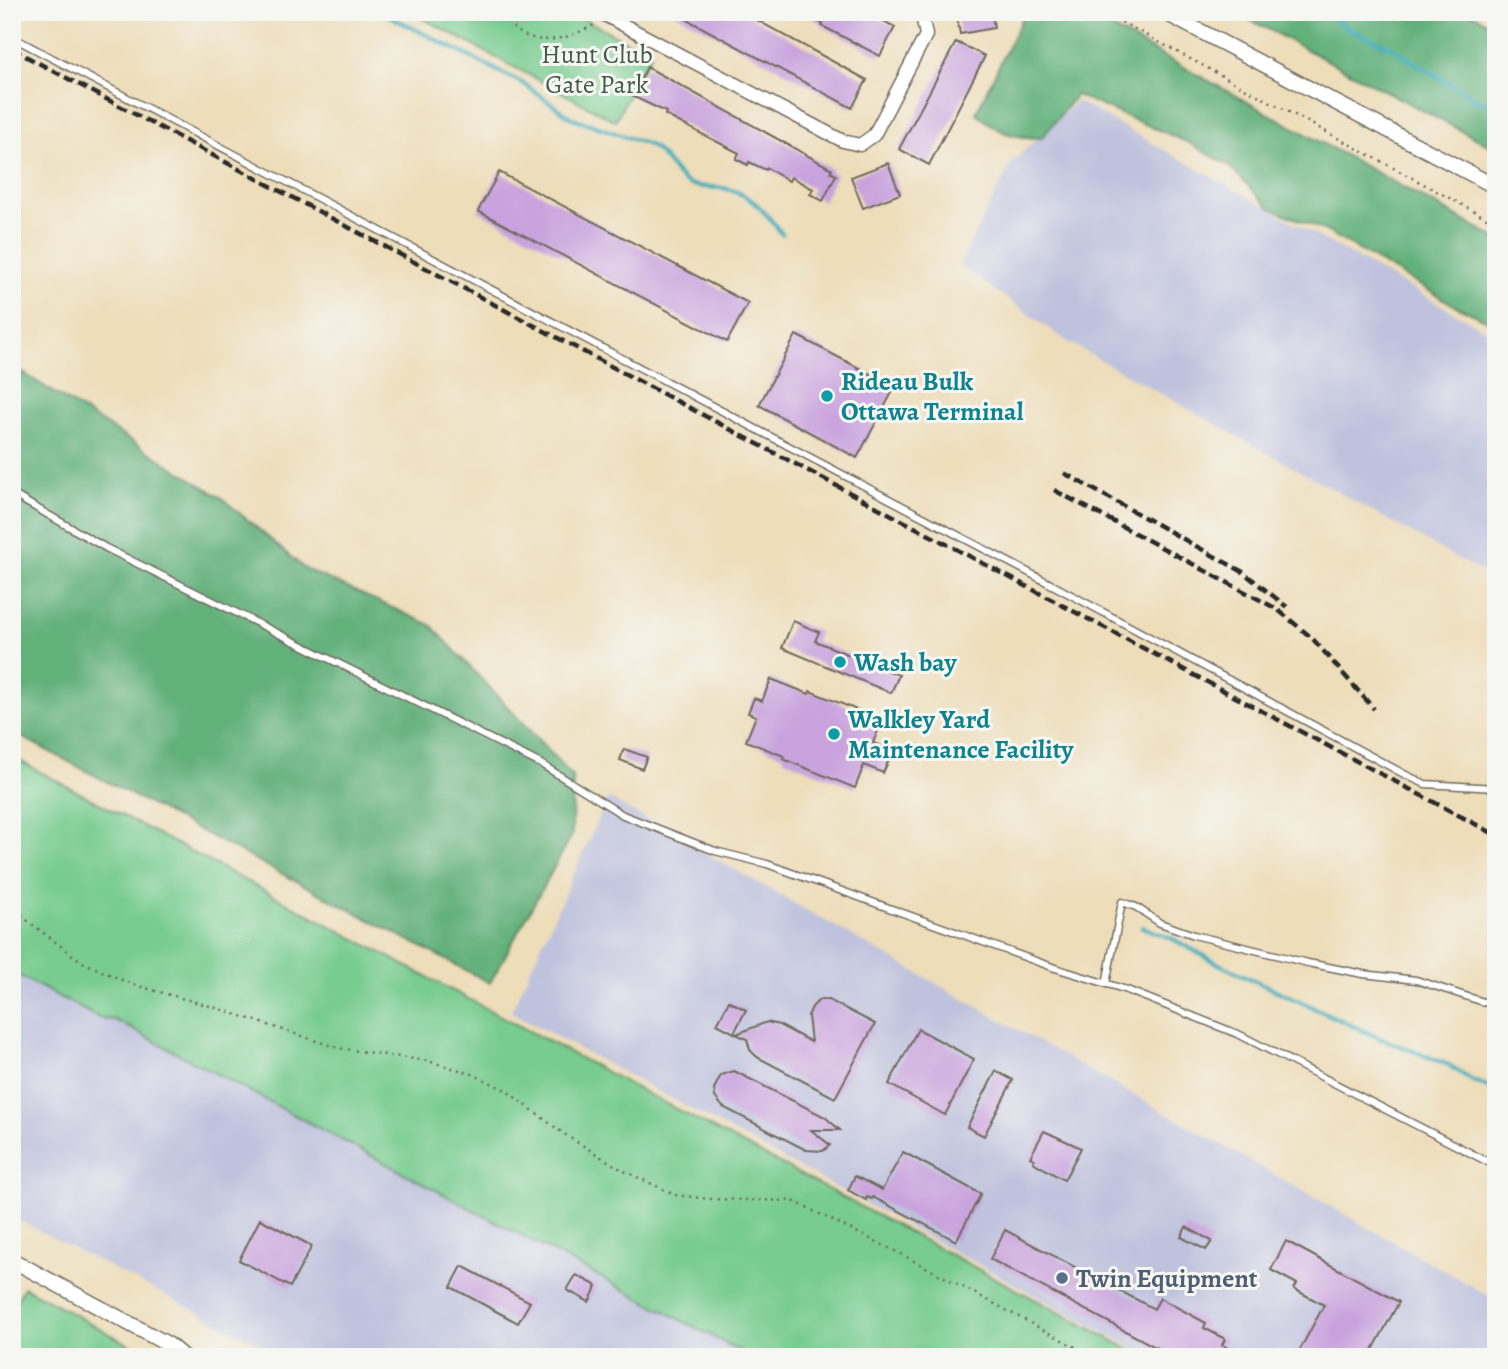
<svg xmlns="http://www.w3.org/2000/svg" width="1508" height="1369" viewBox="0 0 1508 1369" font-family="Alegreya,serif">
	<rect width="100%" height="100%" fill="#f6f6f2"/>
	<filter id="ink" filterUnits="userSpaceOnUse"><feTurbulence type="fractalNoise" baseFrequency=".0143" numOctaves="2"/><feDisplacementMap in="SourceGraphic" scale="14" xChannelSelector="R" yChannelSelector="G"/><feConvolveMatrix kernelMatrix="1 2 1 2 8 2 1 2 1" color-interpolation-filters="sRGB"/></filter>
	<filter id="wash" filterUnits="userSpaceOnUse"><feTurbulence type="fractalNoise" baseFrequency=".00686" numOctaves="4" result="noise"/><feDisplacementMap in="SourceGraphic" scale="28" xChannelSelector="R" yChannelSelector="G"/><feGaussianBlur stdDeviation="1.57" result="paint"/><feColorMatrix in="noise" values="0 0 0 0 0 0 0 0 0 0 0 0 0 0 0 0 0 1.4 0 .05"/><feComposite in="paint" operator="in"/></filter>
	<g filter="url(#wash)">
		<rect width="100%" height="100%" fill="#edddb9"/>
		<g fill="#bfc2dd">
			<path d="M1077,101l419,235v244l-428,-238 -109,-77 53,-103z"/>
			<path d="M608,798l888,502v55l-346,2 -639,-345z"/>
			<path d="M12,959l757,398h-484l-273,-140z"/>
		</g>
		<g fill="#78cc90" stroke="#527c5e" stroke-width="2">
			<path d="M411,12h160l80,42 -36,67z"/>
			<path d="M12,757l1132,600h-393l-636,-337 -14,-1 -89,-47z"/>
			<path d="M24,1287l128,70h-140v-48z"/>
		</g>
		<g fill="#62b07a" stroke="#466e52" stroke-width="2">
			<path d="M1025,12h58l413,226v87l-40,-19 -132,-76 -54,-22 -42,-43 -41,-23 -111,-47 -34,43c-32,-1 -41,-4 -66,-25z"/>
			<path d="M1235,12h234l27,15v122z"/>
			<path d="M12,366l210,132 83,71 126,56 142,152 -1,58 -82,148 -478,-251z"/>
		</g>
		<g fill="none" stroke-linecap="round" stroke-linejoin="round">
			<g stroke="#3cacba" stroke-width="4.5">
				<path d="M381,12l143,72 46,33 79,28c17,10 22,26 35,36 11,8 31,5 43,8 25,5 40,26 55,45"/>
				<path d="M1323,12l30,19 37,16 86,53 20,6"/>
				<path d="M1142,927l29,11 48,26 158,73 72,28 22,15 25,10"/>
			</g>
		</g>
		<g id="blocks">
			<g fill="#c9a3dd">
				<path d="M673,12h69l125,68 -15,28z"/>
				<path d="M801,12h65l29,15 -15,29 -58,-30 1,-2z"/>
				<path d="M956,12h36l2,16 -34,6z"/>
				<path d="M956,42l29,14 -56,109 -30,-16z"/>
				<path d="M647,67l185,102 -2,3 6,3 -13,26 -13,-7 3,-5 -22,-12 -2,4 -22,-13 -1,2 -17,-8 -1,3 -12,-6 3,-6 -74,-38 1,-3 -34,-16z"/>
				<path d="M888,163l12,31 -37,14 -12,-31z"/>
				<path d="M499,172l249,131 -21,39 -249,-131z"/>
				<path d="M796,335l99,52 -38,71 -98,-53z"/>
				<path d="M793,621l26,11 -4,9 84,34 -8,18 -109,-45z"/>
				<path d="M771,679l38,15 1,-3 72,29 -9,23 20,8 -10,22 -19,-8 -9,23 -72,-29 1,-3 -38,-15 10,-25 -8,-3 6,-15 8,3z"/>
				<path d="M624,749l23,8 -5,12 -22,-9z"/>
				<path d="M819,1000h10l46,24 -40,74 -78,-41 -7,-7 -3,-11 -11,-5 31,-12 12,3 32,17 -3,-26 4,-9z"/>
				<path d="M729,1001l17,9 -12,23 -17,-9z"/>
				<path d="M918,1029l56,30 -29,56 -56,-31z"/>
				<path d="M734,1071l91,46 15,13h-29l19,15 -7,6 -17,-1 -83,-43 -8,-10 -1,-8 7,-14z"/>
				<path d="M996,1071l17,9 -29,56 -17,-9z"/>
				<path d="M1044,1131l37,17 -17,32 -31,-18 1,-3 -4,-2z"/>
				<path d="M903,1152l78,42 -25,47 -83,-44 -1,2 -5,-2 -1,3 -18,-10 7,-14 27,14z"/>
				<path d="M260,1219l52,27 -22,41 -51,-27z"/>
				<path d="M1186,1227l26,14 -6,9 -25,-13z"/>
				<path d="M1005,1230l149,79 6,-11 46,25 -2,5 21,11 -3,6 22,12h-70l-184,-98z"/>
				<path d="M1286,1241l113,61 -30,55h-73l28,-52 -30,-16 3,-5 -26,-14z"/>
				<path d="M462,1266l68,36 -12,21 -67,-36z"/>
				<path d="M576,1275l21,11 -8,16 -22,-12z"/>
			</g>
		</g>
	</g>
	<g filter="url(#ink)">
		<use href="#blocks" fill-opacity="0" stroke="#6f695d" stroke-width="2"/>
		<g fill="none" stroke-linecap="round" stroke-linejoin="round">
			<g stroke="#6f695d" stroke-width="9">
				<g id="service">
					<path d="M12,37l1048,552 344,185 21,10 71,4"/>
					<path d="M12,494l94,54 435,216 82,51 92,36 52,13 288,104 72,22 113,45 256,131"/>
					<path d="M1106,984l16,-82 14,5 24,16 34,12 114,28 55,11 53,6 80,26"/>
				</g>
			</g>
			<g stroke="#6f695d" stroke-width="15">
				<path id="minor" d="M599,12l244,129 17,4 14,-10 52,-100 -4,-20 -3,-3"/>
			</g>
			<g stroke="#6f695d" stroke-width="17">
				<g id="tertiary">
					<path d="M1164,12l332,175"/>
					<path d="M12,1260l157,85 14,12"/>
				</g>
			</g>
			<g stroke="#6f695d" stroke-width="2.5" stroke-dasharray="2 5" stroke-linecap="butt">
				<path d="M451,12h11"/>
				<path d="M499,12c6,6 13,16 21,21 26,14 51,4 76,-9"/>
				<path d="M1103,12l393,211"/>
				<path d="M1491,12l5,3"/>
				<path d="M12,905l17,17 53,40 49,22 86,24 121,40 90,13 42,12 34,16 60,45 60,37 52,24 33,4 84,2 110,54 191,102"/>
			</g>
			<use href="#service" stroke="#fff" stroke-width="6"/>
			<use href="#minor" stroke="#fff" stroke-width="12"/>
			<use href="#tertiary" stroke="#fff" stroke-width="14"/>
			<g stroke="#2b2b2b" stroke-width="4.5" stroke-dasharray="10 5" stroke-linecap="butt">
				<path d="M12,49l1484,786"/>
				<path d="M1064,473l179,99 44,35"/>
				<path d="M1054,490l223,119 35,29 62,71"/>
			</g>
		</g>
	</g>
	<g fill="#0f9aa8" stroke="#f6f6f2" stroke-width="2.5">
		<circle cx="827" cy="396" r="7"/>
		<circle cx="840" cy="662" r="7"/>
		<circle cx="834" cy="734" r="7"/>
	</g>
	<circle fill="#5c6f8a" stroke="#f6f6f2" stroke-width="2.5" cx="1062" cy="1278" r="7"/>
	<g text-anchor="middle" stroke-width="6" stroke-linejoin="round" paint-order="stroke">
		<g font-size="26" fill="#425b49" stroke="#f6f6f2">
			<text x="597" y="63">Hunt Club<tspan x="597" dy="30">Gate Park</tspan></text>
		</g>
		<g font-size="26" font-weight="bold" fill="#0d838f" stroke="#f6f6f2" text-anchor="start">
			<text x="841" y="390">Rideau Bulk<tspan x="841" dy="30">Ottawa Terminal</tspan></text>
			<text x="854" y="671">Wash bay</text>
			<text x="848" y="728">Walkley Yard<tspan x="848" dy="30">Maintenance Facility</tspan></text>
		</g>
		<g font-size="26" font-weight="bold" fill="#4e5e75" stroke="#f6f6f2" text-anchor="start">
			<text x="1076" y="1287">Twin Equipment</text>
		</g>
	</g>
	<rect width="1508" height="1369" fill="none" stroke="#f6f6f2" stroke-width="42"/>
</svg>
